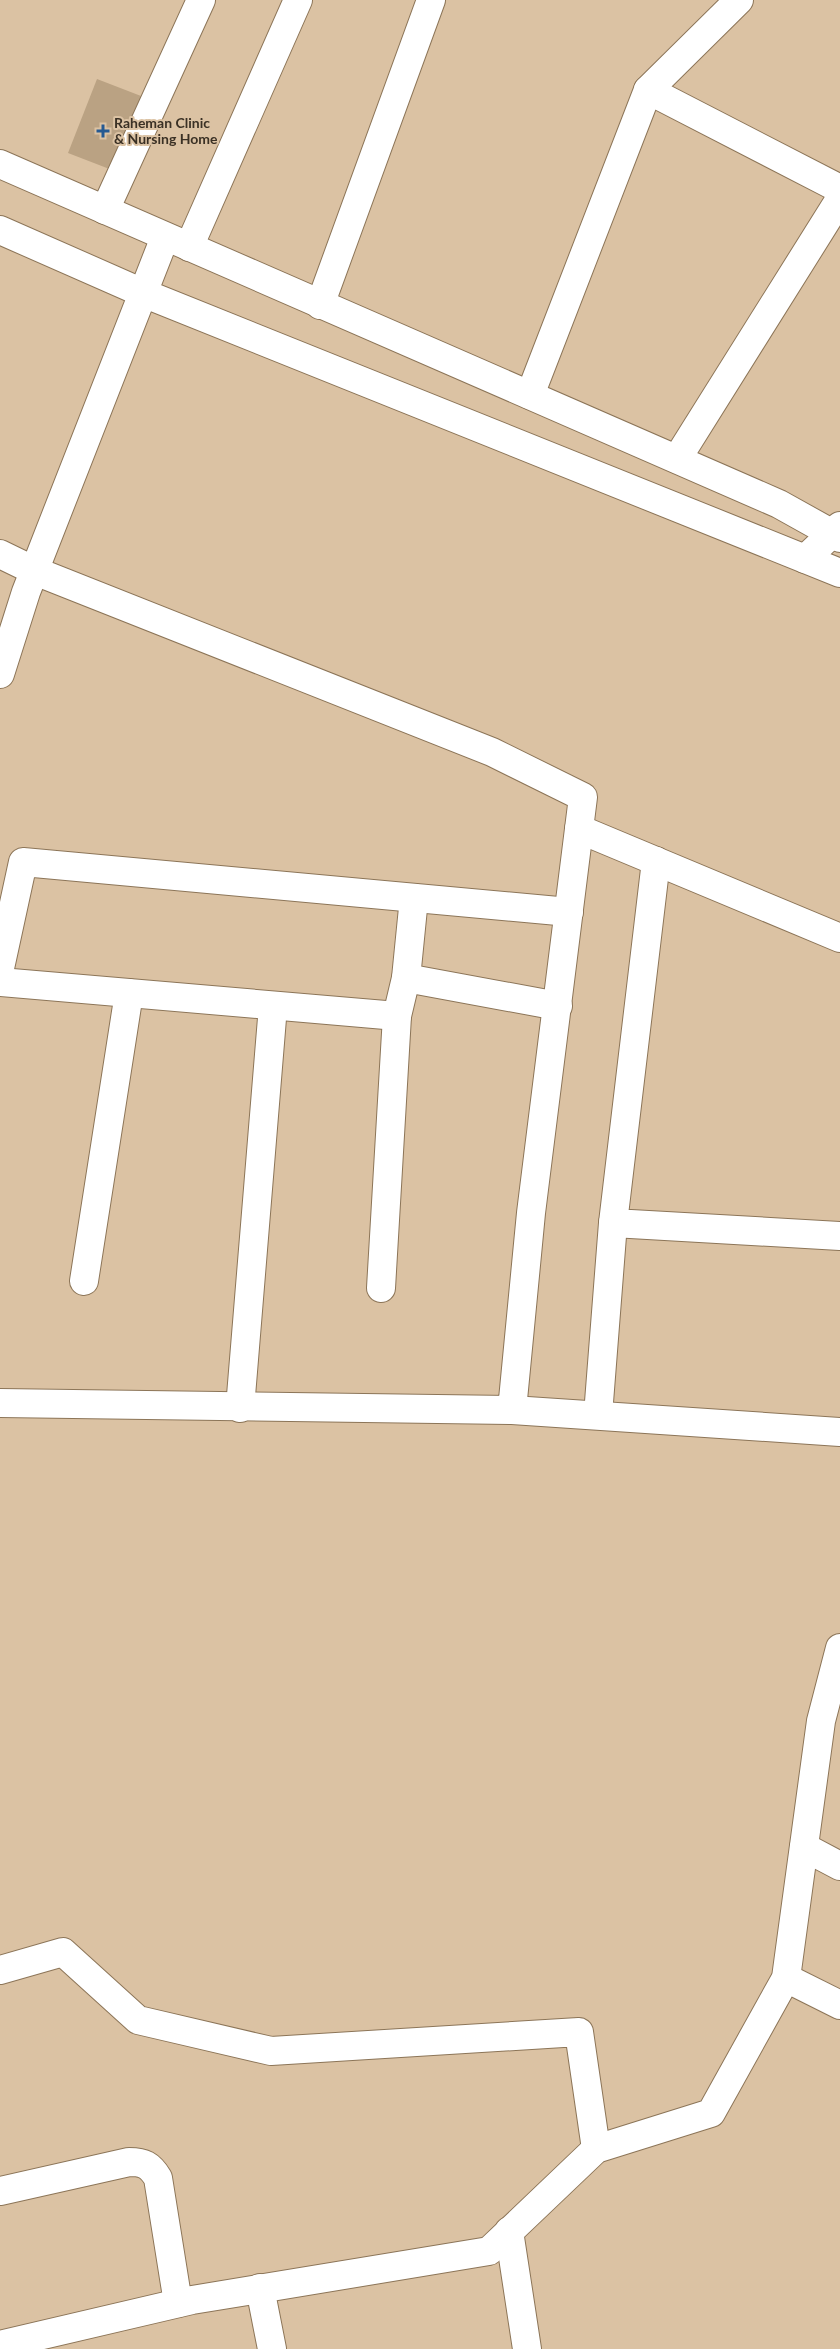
<svg xmlns="http://www.w3.org/2000/svg" width="840" height="2349" viewBox="0 0 840 2349" font-family="Lato,sans-serif">
	<rect width="100%" height="100%" fill="#dbc2a3"/>
	<path fill="#baa283" d="M97,79l44,17 -29,74 -44,-17z"/>
	<g fill="none" stroke-linecap="round" stroke-linejoin="round">
		<g stroke="#8c7558" stroke-width="30">
			<g id="minor">
				<path d="M739,0l-91,90 192,99"/>
				<path d="M105,210l96,-210"/>
				<path d="M189,247l109,-247"/>
				<path d="M320,305l111,-305"/>
				<path d="M530,395l118,-305"/>
				<path d="M677,459l163,-260"/>
				<path d="M0,554l35,17 457,181 91,45 -52,416 -19,197 -512,-7"/>
				<path d="M805,559l35,-33"/>
				<path d="M0,674l26,-82 139,-355"/>
				<path d="M579,829l261,109"/>
				<path d="M656,861l-43,362 227,13"/>
				<path d="M0,968l23,-106 546,50"/>
				<path d="M406,978l8,-80"/>
				<path d="M0,982l397,34 9,-38 152,28"/>
				<path d="M84,1281l45,-288"/>
				<path d="M381,1288l16,-272"/>
				<path d="M240,1408l33,-402"/>
				<path d="M512,1410l328,22"/>
				<path d="M598,1415l15,-192"/>
				<path d="M804,1847l36,19"/>
				<path d="M0,1970l63,-18 75,68 133,31 308,-19 17,117"/>
				<path d="M786,1978l54,27"/>
				<path d="M0,2191l129,-29c15,0 21,3 29,16l20,125"/>
				<path d="M509,2231l18,118"/>
				<path d="M260,2288l12,61"/>
				<path d="M0,2345l192,-45 297,-49 107,-102 115,-36 75,-135 35,-257 19,-73"/>
			</g>
		</g>
		<g stroke="#8c7558" stroke-width="30">
			<g id="major">
				<path d="M0,164l779,340 61,34"/>
				<path d="M0,230l143,63 697,280"/>
			</g>
		</g>
		<use href="#minor" stroke="#fff" stroke-width="28"/>
		<use href="#major" stroke="#fff" stroke-width="28"/>
	</g>
	<path fill="#265a92" stroke="#dbc2a3" stroke-width="2" d="M100.5 123.5h5v5h5v5h-5v5h-5v-5h-5v-5h5z"/>
	<g text-anchor="middle" stroke-width="4" stroke-linejoin="round" paint-order="stroke">
		<g font-size="14" font-weight="bold" fill="#3b3125" stroke="#dbc2a3" text-anchor="start">
			<text x="114" y="128">Raheman Clinic<tspan x="114" dy="16">&amp; Nursing Home</tspan></text>
		</g>
	</g>
</svg>
